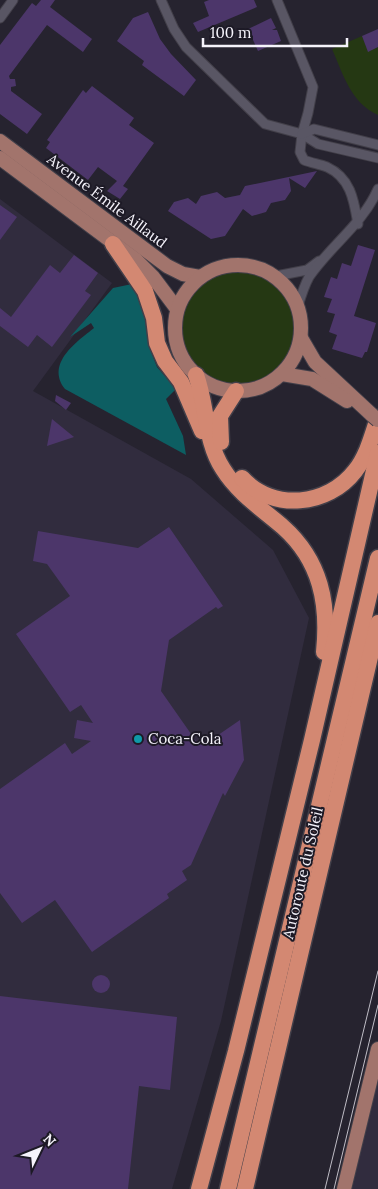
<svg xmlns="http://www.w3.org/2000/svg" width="378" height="1189" viewBox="0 0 378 1189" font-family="Lora,serif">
	<rect width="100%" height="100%" fill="#26232f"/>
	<g fill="#312c3e">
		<path d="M0,199l112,84 -79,108 158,88 82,71 36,68 -88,403 -49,168h-172z"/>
		<path d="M378,1074v115h-28z"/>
	</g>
	<g fill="#253813">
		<path d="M362,36l6,15 10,-4v68c-27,-12 -35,-41 -46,-66z"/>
		<circle cx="239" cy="329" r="57"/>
	</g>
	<path fill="#0d5e62" d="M132,284l13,21 7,49 5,13 19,22 -10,10 17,37 3,19 -121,-66c-20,-26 13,-48 29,-61l-3,-5 -21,14 43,-49z"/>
	<g fill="#4c366a">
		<path d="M41,0h14l-5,7 42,32 -9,13 -36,-27 -38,51 1,3h5l1,7 -5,1v4l31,23 -15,20 -27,-20v-69l32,-42 4,3z"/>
		<path d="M209,0h45l3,7 -59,25 -5,-9 16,-7 -5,-14z"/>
		<path d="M148,12l12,27 11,15 25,26 -12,16 -42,-31 2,-4 -27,-20 16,-23z"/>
		<path d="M271,18l5,10 -4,2h5l4,11 -23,10 -10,-22z"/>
		<path d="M378,29v18l-10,5 -6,-16z"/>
		<path d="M92,86l42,32 -5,7 25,18 -31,43 5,3 -8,10 -13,-8 10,-10 -19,-14 -10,13 -42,-32 4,-6 -3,-2 36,-50 3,3z"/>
		<path d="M317,171l-12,17 -16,-10 2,13 -6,9 -14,3 -5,9 -14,4 -9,-7 -18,27 -14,3 -43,-28 6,-9 14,-4 8,6 5,-8 16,-4 8,6 15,-3 5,-9z"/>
		<path d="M0,205l17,12 -17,23z"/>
		<path d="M358,245l17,5 -21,66 22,7 -9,29h-2l-3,6 -30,-9 5,-14 -8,-3 6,-18 -8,-2 5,-13 -8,-2 7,-20 6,2 5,-16 9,3z"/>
		<path d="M74,255l24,18 -13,18 6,4 -39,52 -15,-12 -9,12 -28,-21v-18l11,9 39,-52 10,8z"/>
		<path d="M56,395l15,8 -5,7 -11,-9z"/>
		<path d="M52,419l22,18 -27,9z"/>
		<path d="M169,527l54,79 -5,3 -2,-2 -47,33 -8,51 35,50 4,2 8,-1 32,-22 4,40 -19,36 -2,-3 -32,72 -9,6 5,9 -20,14 2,4 -77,54 -37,-52 -33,23 -22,-30v-104l65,-46 7,11 19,-13 -17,-3 3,-18 16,3 -12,-18 -11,7 -54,-78 54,-38 -23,-32 -14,-3 5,-30 100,17z"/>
		<circle cx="101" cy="984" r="9"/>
		<path d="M0,996l177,21 -7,73 -31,-4 -11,103h-128z"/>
	</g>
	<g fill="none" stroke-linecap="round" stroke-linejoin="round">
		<g stroke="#423f49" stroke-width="11">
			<g id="minor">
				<path d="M161,0l13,29 12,18 79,77 37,10 16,10 60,14"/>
				<path d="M277,0l36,87 -5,26 -6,21 -2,18 4,8c7,3 15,4 23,7 24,11 27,34 31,57"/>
				<path d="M0,18l13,-18"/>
				<path d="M302,134l12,-5 64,16"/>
				<path d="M276,276l31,-6 12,-9"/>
				<path d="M298,306c3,-10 6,-20 11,-29 22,-32 53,-52 69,-88"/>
			</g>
		</g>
		<g stroke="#423f49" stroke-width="16">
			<g id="primary">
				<path d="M0,141l167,125 16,8 17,3"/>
				<path d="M0,158l135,101 18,18 24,32"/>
				<circle cx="238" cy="328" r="63"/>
				<path d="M301,338l14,24 57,53"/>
				<path d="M282,374l30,5 35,22"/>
				<path d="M344,1189l34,-140"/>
			</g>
		</g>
		<g stroke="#423f49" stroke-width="19">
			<g id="motorway">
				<path d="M113,244l32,47 9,27 3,25 8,18 16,21 21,49"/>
				<path d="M196,375c11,30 9,67 27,94 15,24 39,40 60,58 38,34 46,77 41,125"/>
				<path d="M221,442l-1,-26 16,-25"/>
				<path d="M242,478c31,34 86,28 113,-7 12,-15 17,-35 23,-53"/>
				<path d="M199,1189l37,-138 76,-311 66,-287"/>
				<path d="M228,1189l150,-631"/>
				<path d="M245,1189l133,-566"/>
			</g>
		</g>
		<use href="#minor" stroke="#595664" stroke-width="9"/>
		<use href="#primary" stroke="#a2746c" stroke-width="14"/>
		<use href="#motorway" stroke="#d38872" stroke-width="16"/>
		<g stroke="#bfbdc6" stroke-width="1">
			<path d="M325,1189l53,-218"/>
			<path d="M334,1189l44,-184"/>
		</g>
		<g stroke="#423f49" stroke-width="16" stroke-linecap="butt">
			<path id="primary-bridge" d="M372,415l6,5"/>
		</g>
		<use href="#primary-bridge" stroke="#a2746c" stroke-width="14"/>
	</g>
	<circle fill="#0f9aa8" stroke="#1d1a26" stroke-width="2" cx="138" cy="739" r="5"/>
	<g text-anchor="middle" stroke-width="4" stroke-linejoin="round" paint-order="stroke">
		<g font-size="15" fill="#f5f3fb" stroke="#1d1a26">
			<text transform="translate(107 201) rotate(37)" y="5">Avenue Émile Aillaud</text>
			<text transform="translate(303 873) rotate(-77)" y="5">Autoroute du Soleil</text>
		</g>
		<g font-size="15" fill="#f5f3fb" stroke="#1d1a26" text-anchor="start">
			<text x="148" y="744">Coca-Cola</text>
		</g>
	</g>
	<g transform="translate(40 1149) rotate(47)" stroke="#1d1a26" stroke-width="4" paint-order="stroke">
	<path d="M0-4L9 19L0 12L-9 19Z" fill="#f5f3fb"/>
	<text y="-8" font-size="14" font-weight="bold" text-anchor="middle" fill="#f5f3fb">N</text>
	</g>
	<path d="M203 38v8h144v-8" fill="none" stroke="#f5f3fb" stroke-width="2.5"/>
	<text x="210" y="38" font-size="15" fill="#f5f3fb" stroke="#1d1a26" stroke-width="4" paint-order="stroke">100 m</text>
</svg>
